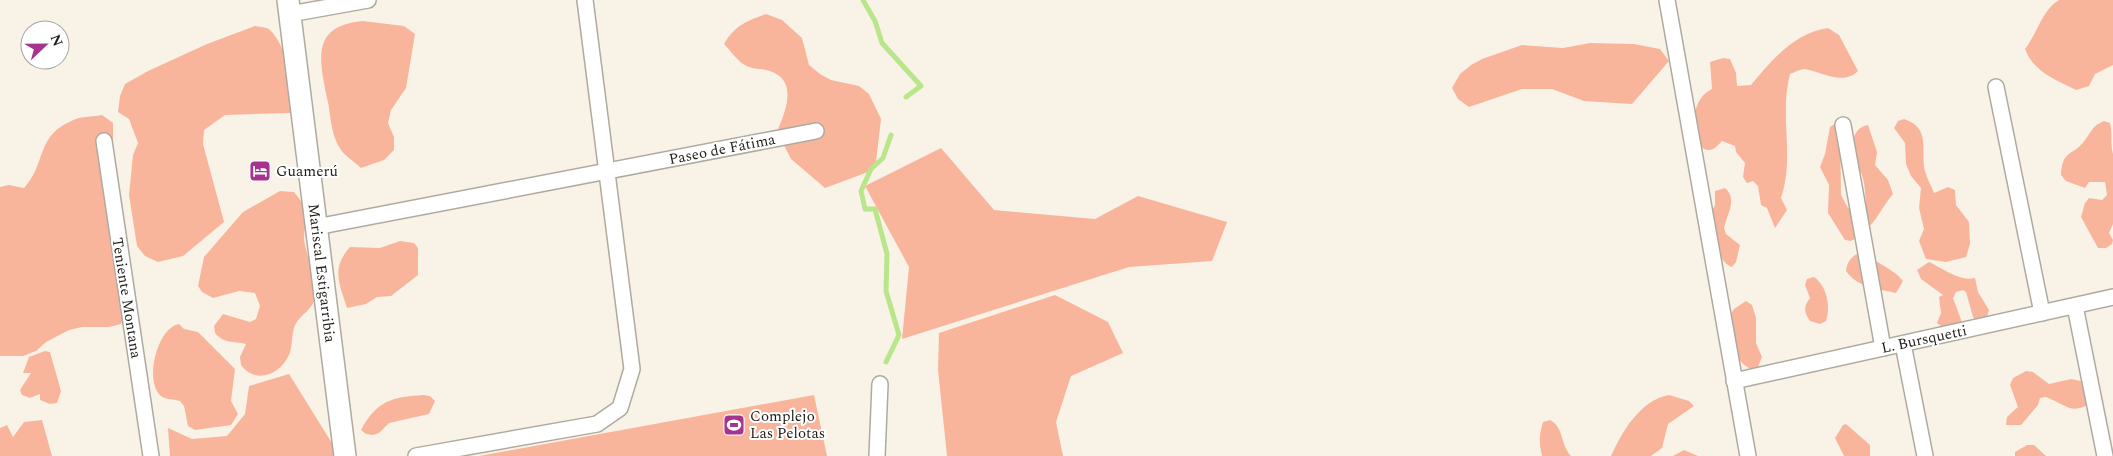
<svg xmlns="http://www.w3.org/2000/svg" width="2113" height="456" viewBox="0 0 2113 456" font-family="Spectral,serif">
	<rect width="100%" height="100%" fill="#f9f3e7"/>
	<g fill="#f8b59c">
		<path d="M2059,0h54v65l-18,9 -6,12 -13,4c-22,-11 -42,-18 -51,-41 12,-15 17,-39 34,-49z"/>
		<path d="M766,14l16,6 20,18 7,27 11,9 11,6 28,6 10,8 12,25 -5,43 -8,10 -43,16 -34,-29 -14,-27c8,-20 22,-51 -7,-61 -9,-3 -18,-1 -27,-7 -7,-5 -13,-14 -19,-20 11,-19 23,-23 42,-30z"/>
		<path d="M363,21l41,5 11,8 -9,54 -15,22 -3,13 6,14v13l-10,10 -23,8c-6,-6 -16,-12 -20,-18 -10,-14 -10,-32 -13,-48 -8,-41 -19,-76 35,-81z"/>
		<path d="M255,26c5,1 12,1 15,4 14,13 27,55 29,74l-9,9 -65,2 -21,15 -1,14 21,78 -41,34 -25,6 -13,-6 -8,-10 -8,-51 4,-40 5,-12 -9,-24 -11,-7 2,-16 5,-12 23,-13 59,-27z"/>
		<path d="M1828,28l11,7 19,36c-15,15 -36,1 -53,-2 -5,0 -10,3 -15,5 -11,41 5,83 -9,124l6,12 -12,18 -8,-20 -6,-3 -3,-19 -5,-5 -6,2 -4,-6 2,-14 -9,-11 -1,-6 -13,-5c-3,3 -8,9 -13,9 -17,2 -24,-49 3,-61l-2,-27 13,-4 7,1 6,14 1,13 14,-1c21,-25 43,-52 77,-57z"/>
		<path d="M1590,43l44,1 26,5 9,12 -37,43 -48,-3 -32,-12h-30l-53,18 -11,-8 -6,-11 8,-14 11,-9 11,-6 40,-14 41,3z"/>
		<path d="M102,115l11,8v52l15,136 -7,13 -12,3h-27l-13,3 -23,12 -10,9 -13,5h-23v-169l9,-2 15,3c24,-26 10,-53 52,-69 7,-3 18,-2 26,-4z"/>
		<path d="M1904,119c25,8 18,27 20,47 1,9 7,19 10,27l14,-6 7,3 1,15 13,17 1,22 -4,13 -20,5 -20,-3 -7,-18 5,-12 -5,-21 2,-20 -10,-12 -5,-12 -1,-21 -11,-15 4,-7z"/>
		<path d="M2104,121l6,2c3,11 0,21 3,31v70l-4,9 4,7 -1,4 -6,4h-8l-17,-31 4,-14 4,-5 13,2 5,-5 -2,-13h-16l-4,6 -19,-7 -5,-6c1,-26 13,-19 24,-35 7,-9 7,-14 19,-19z"/>
		<path d="M1836,123l4,6 1,66 7,13 13,1 5,-6c-1,-9 -1,-19 -4,-28 -1,-4 -4,-6 -6,-10 -6,-14 -6,-37 12,-40l9,27 -2,13 13,15 5,14c-15,18 -19,35 -42,47l-6,-1 -17,-27 1,-28 -9,-18 5,-13 5,-27z"/>
		<path d="M941,148l53,62 101,9 43,-23 89,26 -15,39 -83,6 -227,72 7,-72 -44,-81z"/>
		<path d="M1725,188c13,11 2,26 -1,40l2,6 14,11 -4,17 -4,5c-18,-7 -19,-36 -22,-52l5,-10v-14z"/>
		<path d="M280,191l14,1c4,5 10,12 12,19 2,9 -2,18 -2,27 2,21 14,38 11,60 -2,11 -15,17 -20,27 -4,10 -2,21 -6,30 -10,21 -34,29 -48,10l-1,-8 6,-13c-13,-3 -22,0 -31,-11l-1,-7 9,-12 27,8 6,-3 4,-13 -5,-13 -16,-2 -26,7 -11,-6 -4,-6 6,-29 39,-45z"/>
		<path d="M400,241l14,2 4,5v27l-27,21 -14,1 -11,7 -19,4c-8,-26 -16,-39 3,-61l30,1z"/>
		<path d="M1863,252c12,11 30,16 40,29l-7,12c-18,-4 -39,-6 -50,-22 1,-10 7,-17 17,-19z"/>
		<path d="M1929,262c13,6 31,20 46,16l3,14 11,18 -3,10 -8,3 -5,-6 -7,-25 -3,-2 -7,2 -3,6 10,27 -21,2 -5,-4 4,-10 -2,-16 4,-2 -22,-16 -4,-9z"/>
		<path d="M1814,277c13,9 17,30 12,44l-6,3 -10,-3c-6,-9 -7,-14 0,-23l-5,-13 2,-6z"/>
		<path d="M1055,295l53,27 15,31 -52,23 -15,46 7,34h-116l-9,-86 1,-37z"/>
		<path d="M1746,301l6,4 4,13v25l6,14 -4,10 -6,2c-22,-7 -20,-38 -20,-57l2,-3z"/>
		<path d="M179,324l5,5 14,3 37,37 -4,32 7,13 -7,11 -36,5 -7,-4 -4,-20 -4,-5c-6,-2 -14,-1 -19,-5 -17,-15 -4,-68 18,-72z"/>
		<path d="M45,351l5,1 11,39 -4,12 -7,1 -10,-4v-6l-10,4 -8,-3 -2,-5 11,-17h-8l6,-16z"/>
		<path d="M2026,371l7,1 16,12 22,-5 15,3 8,19c-23,15 -25,5 -48,-4l-6,1 -2,7 -17,20h-15l1,-8 11,-10 -8,-22 3,-7z"/>
		<path d="M289,374l51,82h-170l-2,-28 24,11 35,-3 18,-22 4,-28z"/>
		<path d="M423,395l7,1 5,5 -6,13 -40,9 -10,10 -6,2 -7,-1 -5,-4c16,-30 32,-33 62,-35z"/>
		<path d="M814,395l13,61h-348z"/>
		<path d="M1669,395l20,6 5,5 -26,18 -6,24 -11,8h-40c11,-24 29,-56 58,-61z"/>
		<path d="M42,420l10,36h-52v-28l7,-3 6,12 11,-15z"/>
		<path d="M1550,420c14,7 10,24 21,36h-29c-3,-13 -3,-21 1,-34z"/>
		<path d="M1846,424l24,21v11h-26l-9,-18 8,-13z"/>
		<path d="M2027,445h7l12,11h-31v-4z"/>
		<path d="M1684,450l14,6h-25z"/>
	</g>
	<g fill="none" stroke-linecap="round" stroke-linejoin="round">
		<g stroke="#b9e68a" stroke-width="5">
			<path d="M863,0l12,21 7,22 39,43 -15,11"/>
			<path d="M886,362l13,-27 -13,-44 1,-37 -12,-45h-10l-4,-18 10,-22 12,-11 8,-23"/>
		</g>
		<g stroke="#afaa9f" stroke-width="18">
			<g id="street">
				<path d="M1667,0l81,456"/>
				<path d="M290,14l78,-14"/>
				<path d="M1996,87l46,226"/>
				<path d="M1843,125l40,223"/>
				<path d="M104,141l47,315"/>
				<path d="M316,227l500,-96"/>
				<path d="M2075,306l30,150"/>
				<path d="M1903,344l22,112"/>
				<path d="M1734,381l379,-84"/>
				<path d="M416,456l181,-32 23,-16 12,-39 -47,-369"/>
				<path d="M877,456l3,-72"/>
			</g>
		</g>
		<g stroke="#afaa9f" stroke-width="24">
			<path id="secondary" d="M288,0l57,456"/>
		</g>
		<use href="#street" stroke="#fff" stroke-width="15"/>
		<use href="#secondary" stroke="#fff" stroke-width="21"/>
	</g>
	<defs>
		<g id="hotel-square" transform="scale(1.125)"><rect x="-9" y="-9" width="18" height="18" rx="4" fill="#a5348f" stroke="#fff"/><path d="M-6-4.5h1.5V1H6V5H4.5V3h-9V5H-6ZM-4 0a1.8 1.8 0 1 1 3.6 0ZM.5 0V-2.5h3Q6-2.5 6 0Z" fill="#fff"/></g>
		<g id="stadium-square" transform="scale(1.125)"><rect x="-9" y="-9" width="18" height="18" rx="4" fill="#a5348f" stroke="#fff"/><path d="M0-5a6.5 5 0 1 0 0 10a6.5 5 0 1 0 0-10ZM-3.5-1.8h7v3.6h-7Z" fill="#fff"/></g>
	</defs>
	<g fill-rule="evenodd">
		<use href="#hotel-square" x="260" y="171"/>
		<use href="#stadium-square" x="734" y="425"/>
	</g>
	<g text-anchor="middle" stroke-width="4" stroke-linejoin="round" paint-order="stroke">
		<g font-size="15" fill="#1f1d18" stroke="#fff">
			<text transform="translate(722 149) rotate(-11)" y="5">Paseo de Fátima</text>
			<text transform="translate(322 273) rotate(83)" y="5">Mariscal Estigarribia</text>
			<text transform="translate(127 298) rotate(81)" y="5">Teniente Montana</text>
			<text transform="translate(1924 339) rotate(-12)" y="5">L. Bursquetti</text>
		</g>
		<g font-size="15" fill="#1f1d18" stroke="#fff" text-anchor="start">
			<text x="276" y="176">Guamerú</text>
			<text x="750" y="421">Complejo<tspan x="750" dy="17">Las Pelotas</tspan></text>
		</g>
	</g>
	<g transform="translate(45 45) rotate(68)"><circle r="24" fill="#ffffff" stroke="#a5a5a3"/>
	<path d="M0-4L9 19L0 12L-9 19Z" fill="#a5348f"/>
	<text y="-8" font-size="14" font-weight="bold" text-anchor="middle" fill="#1f1d18">N</text>
	</g>
</svg>
